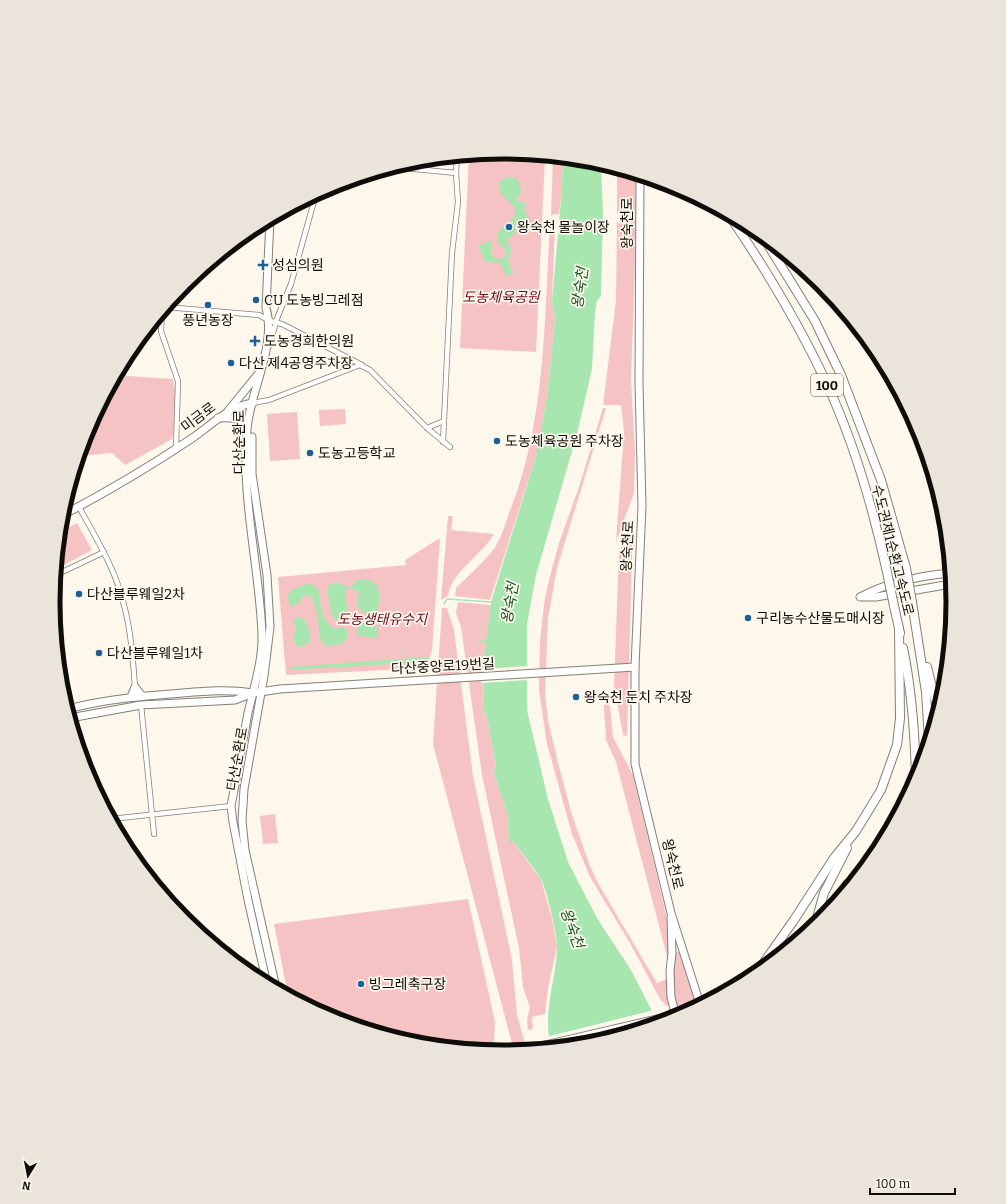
<svg xmlns="http://www.w3.org/2000/svg" width="1006" height="1204" viewBox="0 0 1006 1204" font-family="Bitter,'Noto Sans KR',serif">
	<rect width="100%" height="100%" fill="#fdf7ec"/>
	<g fill="#f6c3c4">
		<path d="M503,152l42,4 -9,196 -76,-4 9,-193z"/>
		<path d="M553,157l10,1 -1,30 -3,26 -8,1z"/>
		<path d="M617,169l18,5 1,59 -5,148 4,70 -1,42 -18,49 8,-110 -3,-27h-18l13,-104 1,-78 8,1v-10l-8,-1z"/>
		<path d="M550,224h5l-3,77 3,18 -8,78 -11,59 -46,144 -35,-4 1,-8c12,-12 27,-25 38,-39 7,-10 11,-24 15,-36 37,-91 35,-192 41,-289z"/>
		<path d="M122,365l4,1v10l47,3c4,19 4,41 -1,60l-47,26 -13,-12 -33,3 8,-26z"/>
		<path d="M603,408h3l-49,160 -9,50 -3,75 3,27 10,43 14,52 18,51 9,19 58,98 10,-4 5,26 -5,1 -7,-7 -30,-56 -40,-66 -18,-43 -25,-90 -8,-54 1,-48 4,-38 5,-24 10,-37 21,-59z"/>
		<path d="M345,409l1,15 -26,2 -1,-16z"/>
		<path d="M297,412l3,47 -30,2 -3,-47z"/>
		<path d="M448,516h5l-2,14 43,4c-12,21 -43,38 -46,62l-7,4z"/>
		<path d="M633,521l-6,215 -4,-1 -9,-50 5,-132z"/>
		<path d="M77,523l15,27 -36,19 4,-37z"/>
		<path d="M440,538l-8,112 -5,18 -141,7 -8,-98 128,-12 -1,-5z"/>
		<path d="M458,602l33,3 -7,51 -5,7 5,1 -1,48 3,2 10,51 -2,8 14,43 1,28 4,-3 28,39 11,38 5,28 -9,42 -3,26 -13,3 1,12 -5,1 -1,-10 3,-13 -7,-20 -4,-39 -37,-173 -21,-148 -5,-14z"/>
		<path d="M442,608h5l7,22 19,146 39,184 5,55 10,35 -13,1 -81,-307z"/>
		<path d="M606,701l4,6 3,30 20,38 35,148v37l-52,-198 -10,-22 -2,-34z"/>
		<path d="M275,814l3,29 -15,1 -3,-28z"/>
		<path d="M468,899l27,123 -1,22 -39,3 -40,-4 -84,-25 -43,-23 -14,-71z"/>
		<path d="M676,952h3l8,16 9,39 -17,9c-6,-23 -8,-41 -3,-64z"/>
	</g>
	<g fill="#a8e6b0">
		<path d="M563,158l28,3 10,3 2,50 -2,82 -4,5 -2,12 -3,56 -15,65 -41,141 -9,49v86l21,89 20,63 29,56 34,52 20,39 5,15 -65,19 -40,4c-9,-37 5,-64 6,-100 0,-13 -10,-58 -17,-69 -8,-13 -18,-25 -27,-37l-4,4 -1,-29 -14,-43 2,-8 -10,-51 -3,-2 1,-48 -6,-1 1,-6 5,-1 7,-54 45,-146 11,-59 8,-78 -3,-18 10,-113z"/>
		<path d="M507,177l9,1 4,5 1,10 -5,7 9,3 -1,7 4,6 -3,5 -9,1 -1,3 1,8 -9,6 4,12 -3,10 5,12 -7,3 -5,-12 -13,-3 -2,2 -8,-17 14,-6 -1,14 2,3 8,3 5,-5v-5c-2,-3 -5,-4 -7,-7 -10,-16 19,-17 16,-33 -4,-12 -20,-13 -15,-28z"/>
		<path d="M359,580h11l7,5 3,12 -3,16 -6,1 -1,3 -12,-9 -1,-9 2,-7 -7,-3 -1,-3z"/>
		<path d="M338,582l6,4h4l1,3 -4,1 3,26 -5,9h-4v-3l-7,-6 -5,-27 3,-5z"/>
		<path d="M309,583l9,6c2,11 4,37 17,39 5,1 3,-1 8,-1l4,3v7l-5,7 -14,2 -7,-4c-2,-10 -4,-39 -10,-45l-7,-2 -8,11 -7,-1 -1,-9 3,-6z"/>
		<path d="M297,616l8,4 5,12 -1,11 -8,4 -6,-3 -2,-6 3,-9 -3,-7z"/>
		<path d="M366,618l3,1v4l9,4v8l-2,3 -18,-2v-10z"/>
		<path d="M429,657v5l-139,8 -1,-3z"/>
	</g>
	<g fill="#fdf7ec">
		<path d="M528,666v14l-47,3 1,-14z"/>
		<path d="M654,1010l3,13 -66,20 -42,4 -3,-10z"/>
	</g>
	<g fill="none" stroke-linecap="round" stroke-linejoin="round">
		<g stroke="#a8e6b0" stroke-width="1.5">
			<path d="M444,604l3,-5 44,3"/>
			<path d="M478,642l10,-2"/>
			<path d="M400,651h3"/>
		</g>
		<g stroke="#857f75" stroke-width="6">
			<g id="street">
				<path d="M394,167l62,6 1,-16"/>
				<path d="M166,307l93,8 11,6 12,3 80,41"/>
				<path d="M162,312l-1,19 17,50 -2,67"/>
				<path d="M270,345l6,-24 15,-37 25,-90"/>
				<path d="M253,403l16,-3 91,-35 10,5 57,58 23,19"/>
				<path d="M427,428l17,-7"/>
				<path d="M443,442l9,-189 6,-51 -2,-29"/>
				<path d="M79,507c17,31 37,63 45,98 7,26 9,55 11,82"/>
				<path d="M56,575l48,-23"/>
				<path d="M141,705l13,129"/>
				<path d="M111,819l120,-13"/>
			</g>
		</g>
		<g stroke="#857f75" stroke-width="9">
			<g id="secondary">
				<path d="M640,175l-1,208 3,123 -7,161v97l36,149 29,91"/>
				<path d="M228,411l31,-38"/>
				<path d="M218,418c13,-1 20,-1 29,10"/>
				<path d="M252,437v37l15,101 3,52 -6,49 -20,113 -2,32 3,29 31,138"/>
				<path d="M61,516c44,-23 88,-49 130,-77 21,-14 36,-32 62,-36"/>
				<path d="M860,597c28,-15 59,-21 90,-24"/>
				<path d="M863,597h13l75,-13"/>
				<path d="M131,697l4,-10 7,9"/>
				<path d="M68,709c37,-10 76,-13 115,-16 23,-2 46,-4 70,0"/>
				<path d="M70,718l71,-13 94,-5 18,-7 27,-4 355,-22"/>
				<path d="M671,917l1,36 -2,18 1,26 5,20"/>
				<path d="M267,984l-19,-84 -15,-78 -2,-16c6,-31 11,-62 17,-93 6,-26 15,-53 14,-80 -3,-69 -21,-135 -15,-204 3,-38 30,-84 19,-121l4,-89"/>
			</g>
		</g>
		<g stroke="#857f75" stroke-width="10">
			<g id="highway">
				<path d="M729,215c36,53 70,109 97,167 28,60 47,126 61,190"/>
				<path d="M762,235l53,86 26,54 40,105 25,88"/>
				<path d="M912,602l14,90 3,48"/>
				<path d="M894,606l6,27"/>
				<path d="M903,648c9,43 12,87 13,131"/>
				<path d="M927,667l11,44"/>
				<path d="M839,899l8,-15 6,-3"/>
				<path d="M815,925l9,-32 23,-45"/>
				<path d="M755,975l39,-55 40,-62 22,-27 25,-41 16,-45 3,-27 -1,-90"/>
			</g>
		</g>
		<use href="#street" stroke="#fff" stroke-width="4.5"/>
		<use href="#secondary" stroke="#fff" stroke-width="7"/>
		<use href="#highway" stroke="#fff" stroke-width="8"/>
		<g stroke="#857f75" stroke-width="10" stroke-linecap="butt">
			<g id="highway-bridge">
				<path d="M906,568l6,34"/>
				<path d="M887,572l7,34"/>
				<path d="M530,1049l155,-36"/>
			</g>
		</g>
		<use href="#highway-bridge" stroke="#fff" stroke-width="8"/>
	</g>
	<g fill="#1d6095" stroke="#fdf7ec" stroke-width="1.5">
		<circle cx="509" cy="227" r="4"/>
		<path d="M261 259h4v4h4v4h-4v4h-4v-4h-4v-4h4z"/>
		<circle cx="256" cy="300" r="4"/>
		<circle cx="208" cy="305" r="4"/>
		<path d="M253 335h4v4h4v4h-4v4h-4v-4h-4v-4h4z"/>
		<circle cx="231" cy="363" r="4"/>
		<circle cx="497" cy="441" r="4"/>
		<circle cx="310" cy="453" r="4"/>
		<circle cx="79" cy="594" r="4"/>
		<circle cx="748" cy="618" r="4"/>
		<circle cx="99" cy="653" r="4"/>
		<circle cx="576" cy="697" r="4"/>
		<circle cx="361" cy="984" r="4"/>
	</g>
	<g text-anchor="middle" stroke-width="3.5" stroke-linejoin="round" paint-order="stroke">
		<rect fill="#fdf7ec" stroke="#56534d" stroke-width="1" x="811" y="374" width="32" height="22" rx="3"/>
		<g font-size="13" font-weight="bold" fill="#0f0d09">
			<text x="827" y="390">100</text>
		</g>
		<g font-size="14" fill="#0f0d09" stroke="#fdf7ec">
			<text transform="translate(627 223) rotate(-90)" y="5">왕숙천로</text>
			<text transform="translate(198 417) rotate(-37)" y="5">미금로</text>
			<text transform="translate(239 442) rotate(-90)" y="5">다산순환로</text>
			<text transform="translate(627 546) rotate(-87)" y="5">왕숙천로</text>
			<text transform="translate(893 550) rotate(76)" y="5">수도권제1순환고속도로</text>
			<text transform="translate(443 666) rotate(-3)" y="5">다산중앙로19번길</text>
			<text transform="translate(237 759) rotate(-80)" y="5">다산순환로</text>
			<text transform="translate(673 864) rotate(77)" y="5">왕숙천로</text>
		</g>
		<g font-size="14" fill="#0f0d09" stroke="#fdf7ec" text-anchor="start">
			<text x="517" y="232">왕숙천 물놀이장</text>
			<text x="272" y="270">성심의원</text>
			<text x="264" y="305">CU 도농빙그레점</text>
			<text x="208" y="325" text-anchor="middle">풍년농장</text>
			<text x="264" y="346">도농경희한의원</text>
			<text x="239" y="368">다산 제4공영주차장</text>
			<text x="505" y="446">도농체육공원 주차장</text>
			<text x="318" y="458">도농고등학교</text>
			<text x="87" y="599">다산블루웨일2차</text>
			<text x="756" y="623">구리농수산물도매시장</text>
			<text x="107" y="658">다산블루웨일1차</text>
			<text x="584" y="702">왕숙천 둔치 주차장</text>
			<text x="369" y="989">빙그레축구장</text>
		</g>
		<g font-size="14" font-style="italic" fill="#6b0b1f" stroke="#fdf7ec">
			<text x="501" y="302">도농체육공원</text>
			<text x="382" y="624">도농생태유수지</text>
		</g>
		<g font-size="15" font-style="italic" fill="#135525" stroke="#fdf7ec">
			<text transform="translate(580 288) rotate(-82)" y="5">왕숙천</text>
			<text transform="translate(510 603) rotate(-80)" y="5">왕숙천</text>
			<text transform="translate(572 928) rotate(70)" y="5">왕숙천</text>
		</g>
	</g>
	<path d="M0 0H1006V1204H0ZM60 602a443 443 0 1 1 886 0a443 443 0 1 1-886 0Z" fill="#eae4da" fill-rule="evenodd"/>
	<path fill="none" stroke="#0f0d09" stroke-width="5" d="M60 602a443 443 0 1 1 886 0a443 443 0 1 1-886 0Z"/>
	<g transform="translate(28 1176) rotate(190)" stroke="#fdf7ec" stroke-width="3" paint-order="stroke">
	<path d="M0-3L7 15L0 10L-7 15Z" fill="#0f0d09"/>
	<text y="-6" font-size="11" font-weight="bold" text-anchor="middle" fill="#0f0d09">N</text>
	</g>
	<path d="M870 1188v6h85v-6" fill="none" stroke="#0f0d09" stroke-width="2"/>
	<text x="876" y="1188" font-size="12" fill="#0f0d09" stroke="#fdf7ec" stroke-width="3" paint-order="stroke">100 m</text>
</svg>
